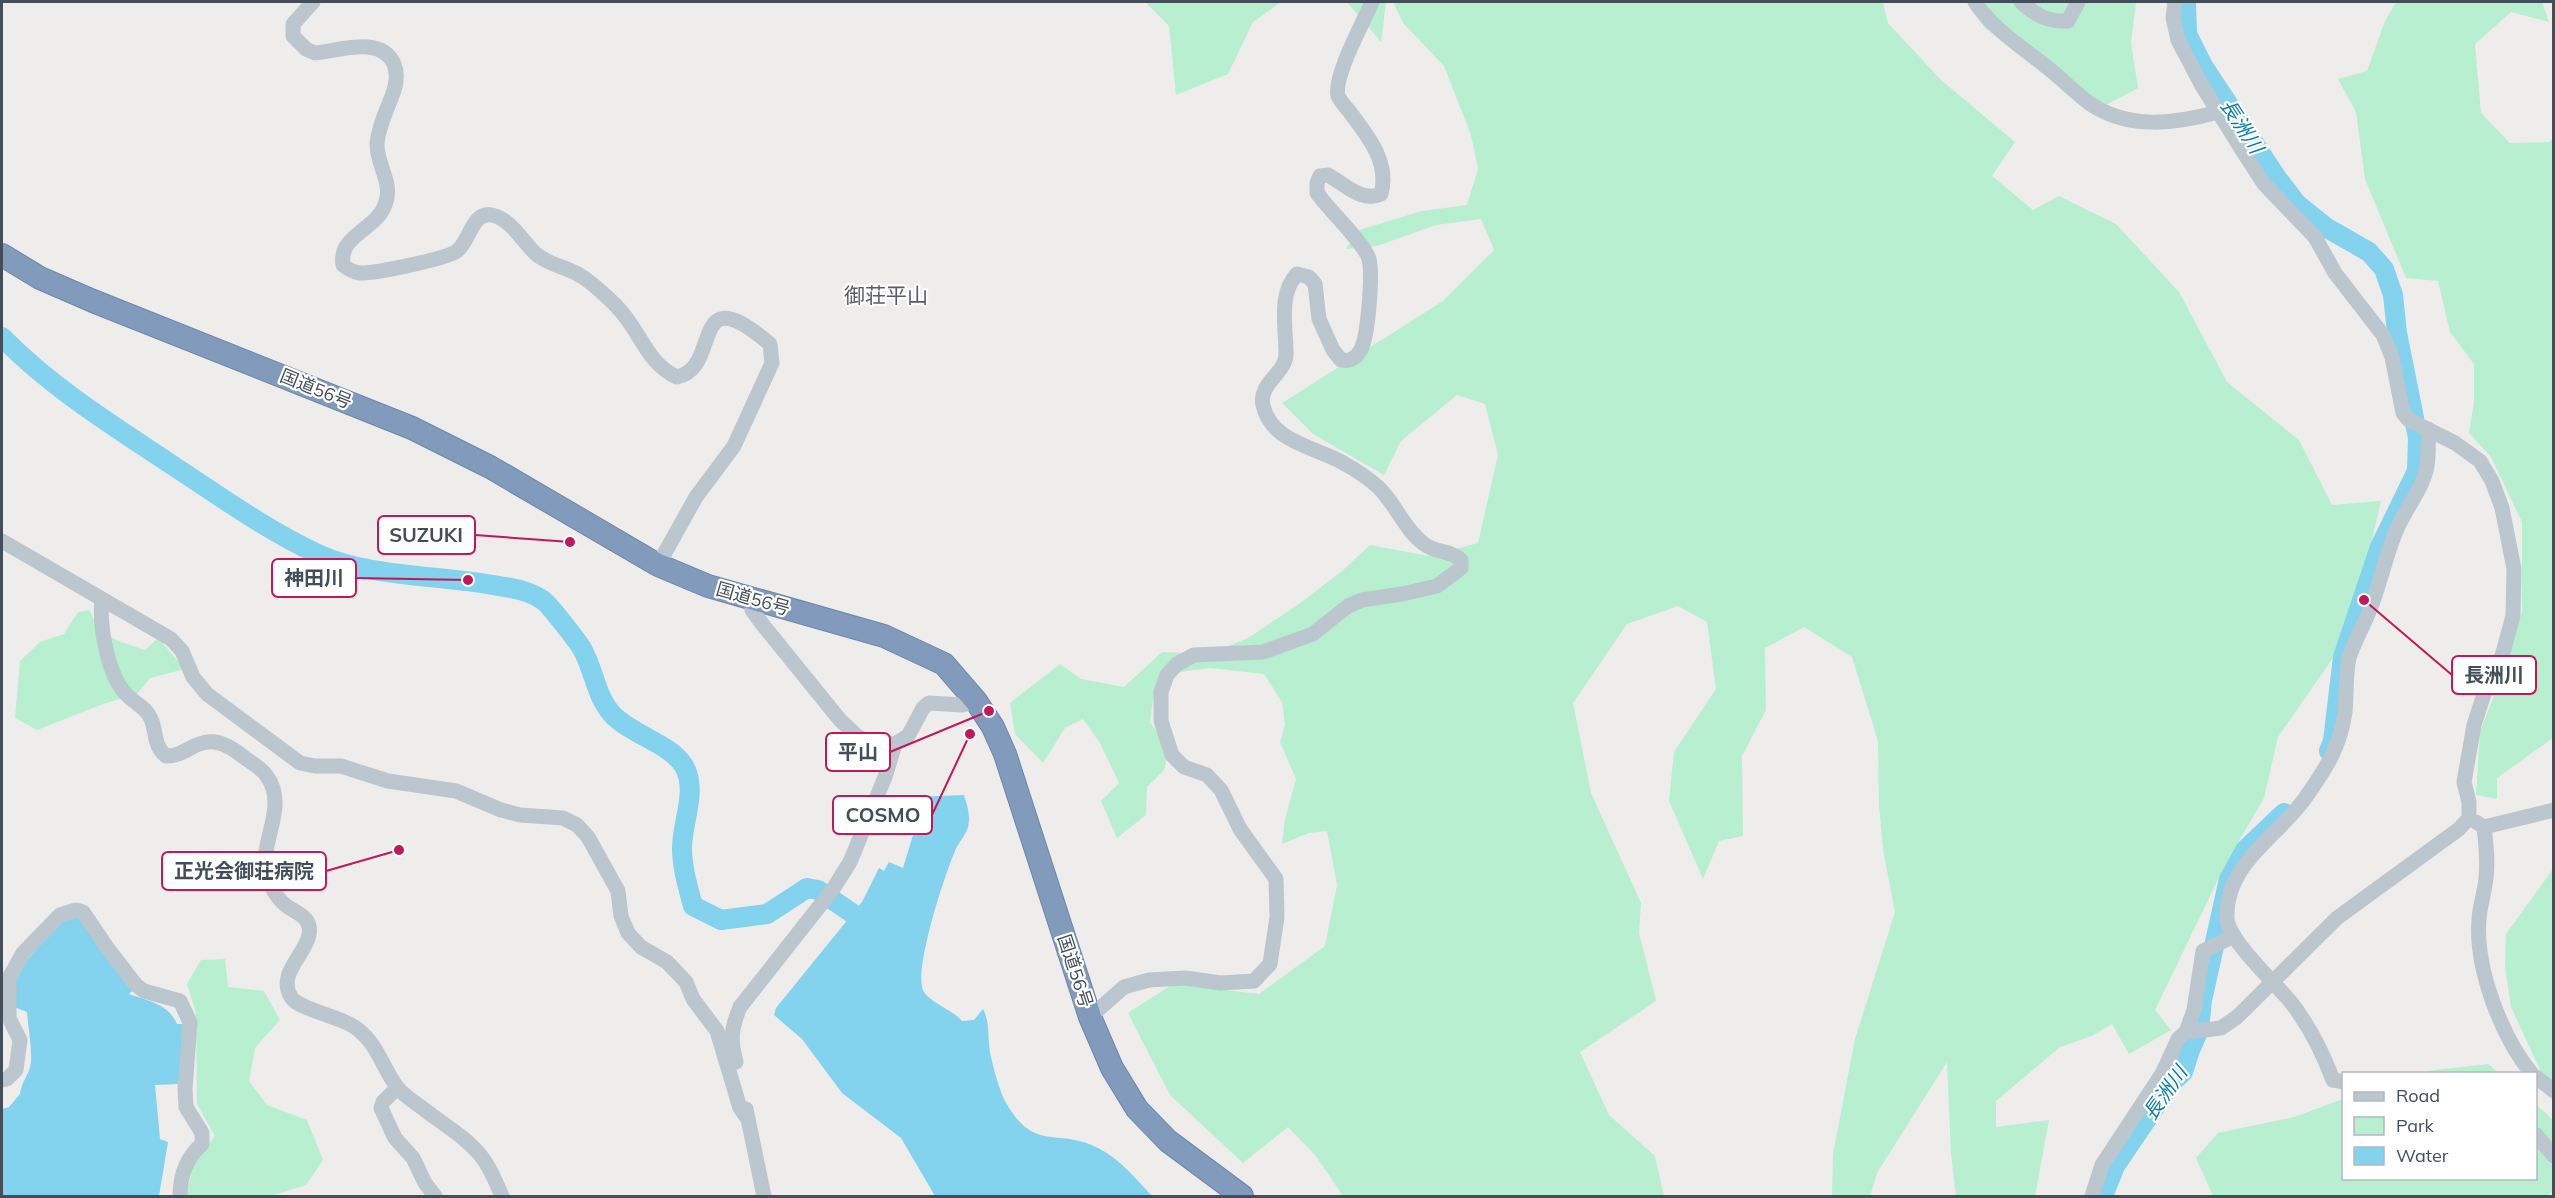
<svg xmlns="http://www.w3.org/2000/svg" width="2555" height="1198" viewBox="0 0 2555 1198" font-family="Mulish,'Noto Sans JP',sans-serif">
	<rect width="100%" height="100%" fill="#efecec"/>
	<g fill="#b8efd0">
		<path d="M1145,2h136l-28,20 -25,52 -52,21 -7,-69z"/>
		<path d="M1347,2h39l-5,40z"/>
		<path d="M1393,2h490l5,21 53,57 74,62 -23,34 41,34 26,-14 57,28 63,68 48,90 72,58 33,65 49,-4 -15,65 -31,89 -57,82 -14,61 -39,67 -70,145 16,20 -42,24 -17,-30 -20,12 -32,11 -64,54v26l53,-7 -14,76h-79l-5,-42 -4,-92 -70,111 -7,23h-38l1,-42 22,-115 40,-127 -12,-63 -4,-43 -1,-65 -26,-84 -48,-30 -39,21 1,62 -24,46 1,80 -24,5 -16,38 -34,-78 5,-49 42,-63 -9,-67 -29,-16 -51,18 -54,79 18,90 50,110 -2,30 17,68 -76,51 29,63 46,41 9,40h-321l-27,-40 -28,-29 -45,36 -73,-68 -42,-82 45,-29 86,10 66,-48 12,-61 -10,-54 -18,2 -27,11 3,-25 11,-40 -16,-37 5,-17 -3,-23 -18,-28 -54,-6 -30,4 -26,20 -4,30 19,28 -5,20 -17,17 -1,28 -29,23 -16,-37 18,-18 -19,-40 -17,-24 -18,9 -22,35 -28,-29 -5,-31 50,-39 21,15 43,8 38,-35 47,2 39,-16 51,-34 43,-33 28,-26 59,11 49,-13 20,-88 -13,-51 -28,-9 -56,46 -17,34 -71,-41 -31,-31 161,-102 51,-51 -13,-31 -45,6 -59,21 -31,3 13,-19 63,-19 45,-6 11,-36 -7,-34 -27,-69 -41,-43z"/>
		<path d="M1968,2h168l-5,41 7,45 -32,17 -61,-34 -61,-44z"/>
		<path d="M2396,2h146l7,20 -38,-10 -36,32 6,69 29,30 39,-1 5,-4 -1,600 -56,40v21l-21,-4 4,-64 22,-55 20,-64v-90l-31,-65 -22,-24 5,-30v-39l-24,-32 -12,-51 -32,-3 -41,-99 -9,-67 -18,-33 29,-8 18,-50z"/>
		<path d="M89,610c15,29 26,30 56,40l13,-12 27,31 -35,9 -13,16 -34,10 -66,26 -22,-12 5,-57 20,-19 24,-8 14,-22z"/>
		<path d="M2553,869v214l-11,-9 -31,-67 -6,-40 1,-33z"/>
		<path d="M225,959l3,28 36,4 16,29 -25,28 -6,33 18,24 40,15 16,40 -17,25 -36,11h-84l8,-33 21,-27 -18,-32 -1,-91 -9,-29 14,-24z"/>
		<path d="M2488,1064l11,9h-79l6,-2z"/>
		<path d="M2343,1099l1,79h192v-74l17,16v71l-6,5h-334l-17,-38 22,-25 76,-16z"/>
	</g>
	<g fill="#83d2ee">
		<path d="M964,795c3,10 7,21 4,32 -2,8 -10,16 -13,24 -10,23 -41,117 -32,139 5,12 29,19 39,31l12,-1 9,-11c6,12 5,22 6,35 1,14 10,45 16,57 29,53 52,26 93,47 22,11 38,31 54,48h-217l-34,-58 -59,-45 -40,-54 -28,-24 2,-7 86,-106 17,-34 5,3 5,-9 14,6 17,-56 -11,-5 5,-10z"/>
		<path d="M72,916l9,1 51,74 -3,3c19,7 40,10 48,30h6l-4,60 -24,1 5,54 8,3 -9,54h-157v-87l7,-2 11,-13c1,-12 10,-20 11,-32 1,-16 -3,-34 -4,-50l-13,-5 1,-33 47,-54z"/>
	</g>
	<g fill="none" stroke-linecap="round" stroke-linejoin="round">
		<g stroke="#83d2ee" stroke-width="20">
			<path d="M2186,2l1,32 16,32 74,112 20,26 30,24 42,24 15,17 9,26 4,38 21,105 -1,33 -37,76 -37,110 -10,84 -4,10"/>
			<path d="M2,337c51,52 113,90 173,130 46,30 93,64 143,87 49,23 121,21 175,31 18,3 36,5 51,16 7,6 31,37 37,46 13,21 14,48 31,67 19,21 58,29 72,52 14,24 -2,56 -2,82 0,20 6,39 11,58l28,14 46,-6 40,-26 11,2 47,32"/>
			<path d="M2103,1196l12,-30 57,-84 11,-10 7,-22 9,-20 3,-30 27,-121 16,-29 39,-37"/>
		</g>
		<g stroke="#6d86a9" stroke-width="24">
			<path id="highway" d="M2,255l38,23 53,23 319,127 78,39 168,98 50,21 176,50 60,28 32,37 17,26 12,27 85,263 22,51 25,41 31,32 74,55"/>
		</g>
		<g stroke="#bcc6cf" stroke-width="15">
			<path d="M313,2l-20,22v12l13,13 9,4c24,-2 66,-18 79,11 4,10 2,22 -2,32 -6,16 -13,29 -15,47 -1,22 17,39 8,62 -9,25 -47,30 -42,60 5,4 9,7 16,8 14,1 87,-14 98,-22 13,-10 15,-40 35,-36 19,4 31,27 44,39 14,12 30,12 45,22 9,5 31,25 38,33 21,22 29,56 58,68 46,-9 10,-103 93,-33l2,19 -38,83 -38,51 -38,68"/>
			<path d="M1975,2c16,25 45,44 68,62 16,12 30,27 46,39 39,27 86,21 129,9"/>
			<path d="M2021,2c15,13 26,20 47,19l10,-19"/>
			<path d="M2175,2l-2,16 5,22 23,44 43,69 20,31 51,53 20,36 48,62 9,22 11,56 6,7 46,23 25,18 12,20 10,27 12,61 -1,47 -11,40 -18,38 -10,31 -10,57 5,20v16l-10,11 -122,89 -100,99 -16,11 -35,4"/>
			<path d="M2,541l169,98 11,12 11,26 14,17 93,69 15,3h26l47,15 68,10 45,19 19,5 43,3 14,7 11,12 30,54 3,25 7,17 13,14 26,15 19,20 7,17 24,32 23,77 7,10"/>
			<path d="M751,599l1,11 11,15 77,95 16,15 11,7 28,2 13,-8 15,-28 6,-5 33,2 14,-4"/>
			<path d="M102,600c-3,26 6,78 26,96 8,8 19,12 23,23 6,14 2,26 15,37 19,0 26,-13 42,-14 13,-2 27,8 37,16 7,5 16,10 21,17 25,33 -11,70 2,105 4,9 8,16 15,23 10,10 30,12 26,32 -4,20 -32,39 -18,62 8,13 49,19 65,31 22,16 26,39 41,59 7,9 19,16 28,23 18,14 42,28 56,46 10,12 15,27 21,40"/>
			<path d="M2476,822l8,5 70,-17"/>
			<path d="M2484,827c2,17 4,33 2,51 -1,13 -6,27 -7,41 -4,49 22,117 53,155"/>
			<path d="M1090,1017l34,-30 25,-7 36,-2 36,5 33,-2 16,-17 7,-47 -1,-38 -36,-50 -19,-39 -14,-15 -23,-8 -12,-12 -11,-34v-29l6,-17 10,-11 17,-9 69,-3 50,-18 35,-28 14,-6 40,-6 35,-8 24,-18v-8c-10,-10 -26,-7 -37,-16 -20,-15 -28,-40 -46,-57 -9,-8 -22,-17 -33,-23 -28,-17 -74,-21 -82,-59 -5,-22 24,-32 23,-52 0,-26 -8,-59 11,-79l12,3 6,7 4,35 14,31 8,10c10,2 17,-3 21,-13 6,-15 11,-72 7,-88 -4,-15 -41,-50 -52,-66v-10l3,-7 8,-1c17,9 34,28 53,19 9,-32 -14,-59 -32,-83 -3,-4 -9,-10 -11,-15 -5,-19 26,-75 34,-94"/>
			<path d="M736,1062c-6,-22 -5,-33 4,-55l93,-118 17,-27 35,-85 10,-33"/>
			<path d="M2536,1077l18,14"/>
			<path d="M2,1080l5,-1 9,-9 4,-30 -11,-22v-40l14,-25 37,-38 16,-5 7,2 23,34 30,39 8,6 36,10 10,21 -5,67 1,18 16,26v11c-16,14 -22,32 -22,52"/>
			<path d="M2344,1082l-11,-2c-11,-29 -24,-55 -43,-79 -15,-18 -61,-60 -63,-82 -3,-55 52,-83 79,-122 20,-29 34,-49 39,-85 2,-18 0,-36 4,-54 6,-19 17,-36 23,-54 9,-24 14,-49 24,-73 9,-22 27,-42 31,-65 2,-12 1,-25 1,-37"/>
			<path d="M397,1088l-14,14 -2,6 14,30 18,20 12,25 10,13"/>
			<path d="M746,1109l18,87"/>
			<path d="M2536,1135l18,21"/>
			<path d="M2092,1196l10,-31 60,-91 16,-35 8,-7 8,-22 9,-59 31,-15"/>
		</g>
		<use href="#highway" stroke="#829bbd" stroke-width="22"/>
	</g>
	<g text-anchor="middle" stroke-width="4.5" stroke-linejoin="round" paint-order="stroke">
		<g font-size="18" fill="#444e5a" stroke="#fff">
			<text transform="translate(316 389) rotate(22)" y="6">国道56号</text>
			<text transform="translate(753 599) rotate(16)" y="6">国道56号</text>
			<text transform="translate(1075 971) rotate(72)" y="6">国道56号</text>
		</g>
		<g font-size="20" font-style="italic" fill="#087ea9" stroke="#fff">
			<text transform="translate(2242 126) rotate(57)" y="7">長洲川</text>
			<text transform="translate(2165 1093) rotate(-55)" y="7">長洲川</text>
		</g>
		<g font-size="21" fill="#595c61" stroke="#fff">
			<text x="886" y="303">御荘平山</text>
		</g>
	</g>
	<path fill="none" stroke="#c2185b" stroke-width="2" d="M570 542L475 535M468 580L356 578M2364 600L2452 675M989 711L890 752M970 734L932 815M399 850L326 871"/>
	<g fill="#c2185b" stroke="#fff" stroke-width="2">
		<circle cx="570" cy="542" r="6"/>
		<circle cx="468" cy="580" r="6"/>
		<circle cx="2364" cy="600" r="6"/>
		<circle cx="989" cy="711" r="6"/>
		<circle cx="970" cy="734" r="6"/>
		<circle cx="399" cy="850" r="6"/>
	</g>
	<g fill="#fff" stroke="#c2185b" stroke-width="2">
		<rect x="378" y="516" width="97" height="38" rx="6"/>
		<rect x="272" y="559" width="84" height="38" rx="6"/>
		<rect x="2452" y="656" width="84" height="38" rx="6"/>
		<rect x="826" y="733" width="64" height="38" rx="6"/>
		<rect x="833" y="796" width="99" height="38" rx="6"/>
		<rect x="162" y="852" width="164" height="38" rx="6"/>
	</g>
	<g font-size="20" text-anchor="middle" font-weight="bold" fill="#444e5a">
		<text x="426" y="542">SUZUKI</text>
		<text x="314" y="585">神田川</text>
		<text x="2494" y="682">長洲川</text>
		<text x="858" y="759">平山</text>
		<text x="883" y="822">COSMO</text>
		<text x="244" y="878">正光会御荘病院</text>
	</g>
	<rect width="2555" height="1198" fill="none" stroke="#444e5a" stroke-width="6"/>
	<rect x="2342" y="1072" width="195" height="108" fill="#ffffff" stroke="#b4b8bd" stroke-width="1.5"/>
	<rect x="2354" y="1092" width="30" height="9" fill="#bcc6cf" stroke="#b4b8bd" stroke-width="1.5"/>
	<text x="2396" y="1102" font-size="18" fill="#444e5a">Road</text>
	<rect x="2354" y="1117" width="30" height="18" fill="#b8efd0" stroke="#b4b8bd" stroke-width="1.5"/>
	<text x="2396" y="1132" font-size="18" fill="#444e5a">Park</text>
	<rect x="2354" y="1147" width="30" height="18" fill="#83d2ee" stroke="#b4b8bd" stroke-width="1.5"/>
	<text x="2396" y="1162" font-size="18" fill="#444e5a">Water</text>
</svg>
